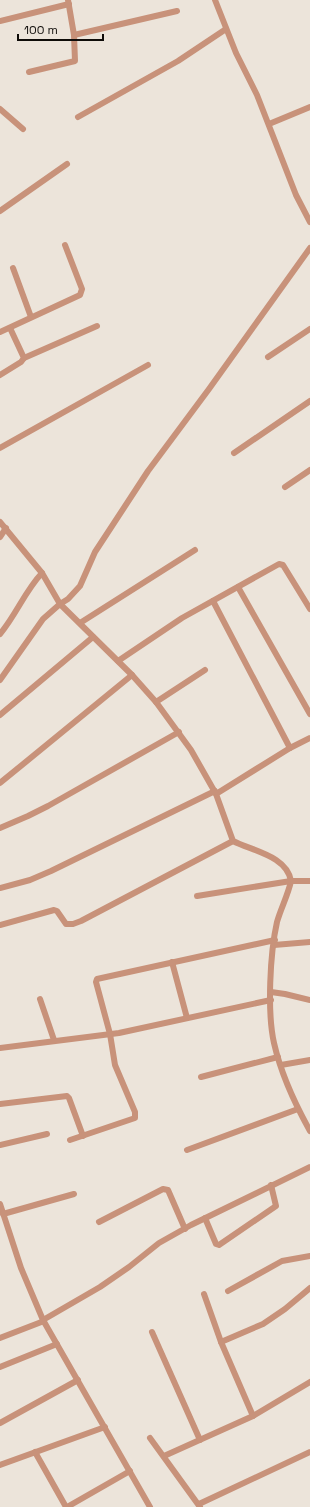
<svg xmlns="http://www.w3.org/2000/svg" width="310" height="1507" viewBox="0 0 310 1507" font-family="'Space Grotesk',sans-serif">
	<rect width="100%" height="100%" fill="#ece4da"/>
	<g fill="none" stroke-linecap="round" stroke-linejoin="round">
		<g stroke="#c8927a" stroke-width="6">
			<path d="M215,0l21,53 21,42 39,100 14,27"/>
			<path d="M0,21l69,-17"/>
			<path d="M74,35l103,-24"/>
			<path d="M29,72l46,-11 -1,-26 -6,-35"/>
			<path d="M0,109l23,20"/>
			<path d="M78,117l100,-56 48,-32"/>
			<path d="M269,124l41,-17"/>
			<path d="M0,211l67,-47"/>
			<path d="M13,268l18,49"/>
			<path d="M0,332l80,-37 2,-6 -17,-44"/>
			<path d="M268,357l42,-28"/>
			<path d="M24,358l73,-32"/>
			<path d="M0,375l21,-13 3,-4 -14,-30"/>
			<path d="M0,448l148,-83"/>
			<path d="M234,453l76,-52"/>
			<path d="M285,487l25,-17"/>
			<path d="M0,522l42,51 18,31 72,71 24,27 35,48 25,44 17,47c20,10 54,15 58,40 -3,14 -10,27 -14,41 -7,31 -10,90 -3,121 7,31 21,61 36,88"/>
			<path d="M0,537l6,-9"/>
			<path d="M238,587l72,127"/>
			<path d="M213,601l77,147"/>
			<path d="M80,623l115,-73"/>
			<path d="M0,634c16,-19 25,-43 42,-61"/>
			<path d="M118,661l64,-43 97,-54 4,1 27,44"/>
			<path d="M0,680l43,-61 17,-15 8,-5 12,-13 15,-34 53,-81 61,-82 101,-141"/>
			<path d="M156,702l49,-32"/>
			<path d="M0,715l93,-78"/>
			<path d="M0,783l132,-108"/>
			<path d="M216,794l74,-46 20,-10"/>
			<path d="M0,828l28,-12 20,-10 131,-74"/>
			<path d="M0,888l30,-8 21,-9 164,-80"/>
			<path d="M197,896l94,-15h19"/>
			<path d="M0,925l54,-15 3,1 9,13h7l8,-3 152,-80"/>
			<path d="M274,945l36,-3"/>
			<path d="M172,962l15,56"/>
			<path d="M271,992l14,2 25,6"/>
			<path d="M40,999l14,41"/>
			<path d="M0,1048l119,-15 152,-33"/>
			<path d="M281,1065l29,-5"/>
			<path d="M201,1077l77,-20"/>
			<path d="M0,1104l67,-8 2,2 14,38"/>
			<path d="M70,1140l65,-22v-6l-20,-47 -5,-31 -14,-52 1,-3 178,-39"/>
			<path d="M0,1145l47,-11"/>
			<path d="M187,1150l111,-41"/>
			<path d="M0,1204l21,64 22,52 107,187"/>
			<path d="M3,1214l71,-20"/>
			<path d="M205,1218l11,26 3,1 57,-39 -5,-21"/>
			<path d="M99,1222l64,-33 5,1 17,39"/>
			<path d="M228,1291l54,-30 28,-5"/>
			<path d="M204,1294l17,48 32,74"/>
			<path d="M43,1320l57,-33 29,-20 30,-24 32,-18 119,-58"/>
			<path d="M152,1332l48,108"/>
			<path d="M0,1338l44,-17"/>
			<path d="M221,1342l42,-18 22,-15 25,-21"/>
			<path d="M0,1367l57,-23"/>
			<path d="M0,1423l78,-43"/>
			<path d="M150,1438l50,69"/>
			<path d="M35,1452l31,55"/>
			<path d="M164,1456l89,-40 57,-34"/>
			<path d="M0,1465l105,-38"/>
			<path d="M199,1504l111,-52"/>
			<path d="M67,1507l63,-36"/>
		</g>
	</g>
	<path d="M18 34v6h85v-6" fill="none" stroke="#0e0b08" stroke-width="2"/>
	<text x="24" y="34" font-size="12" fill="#0e0b08" stroke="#ece4da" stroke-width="3" paint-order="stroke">100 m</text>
</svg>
